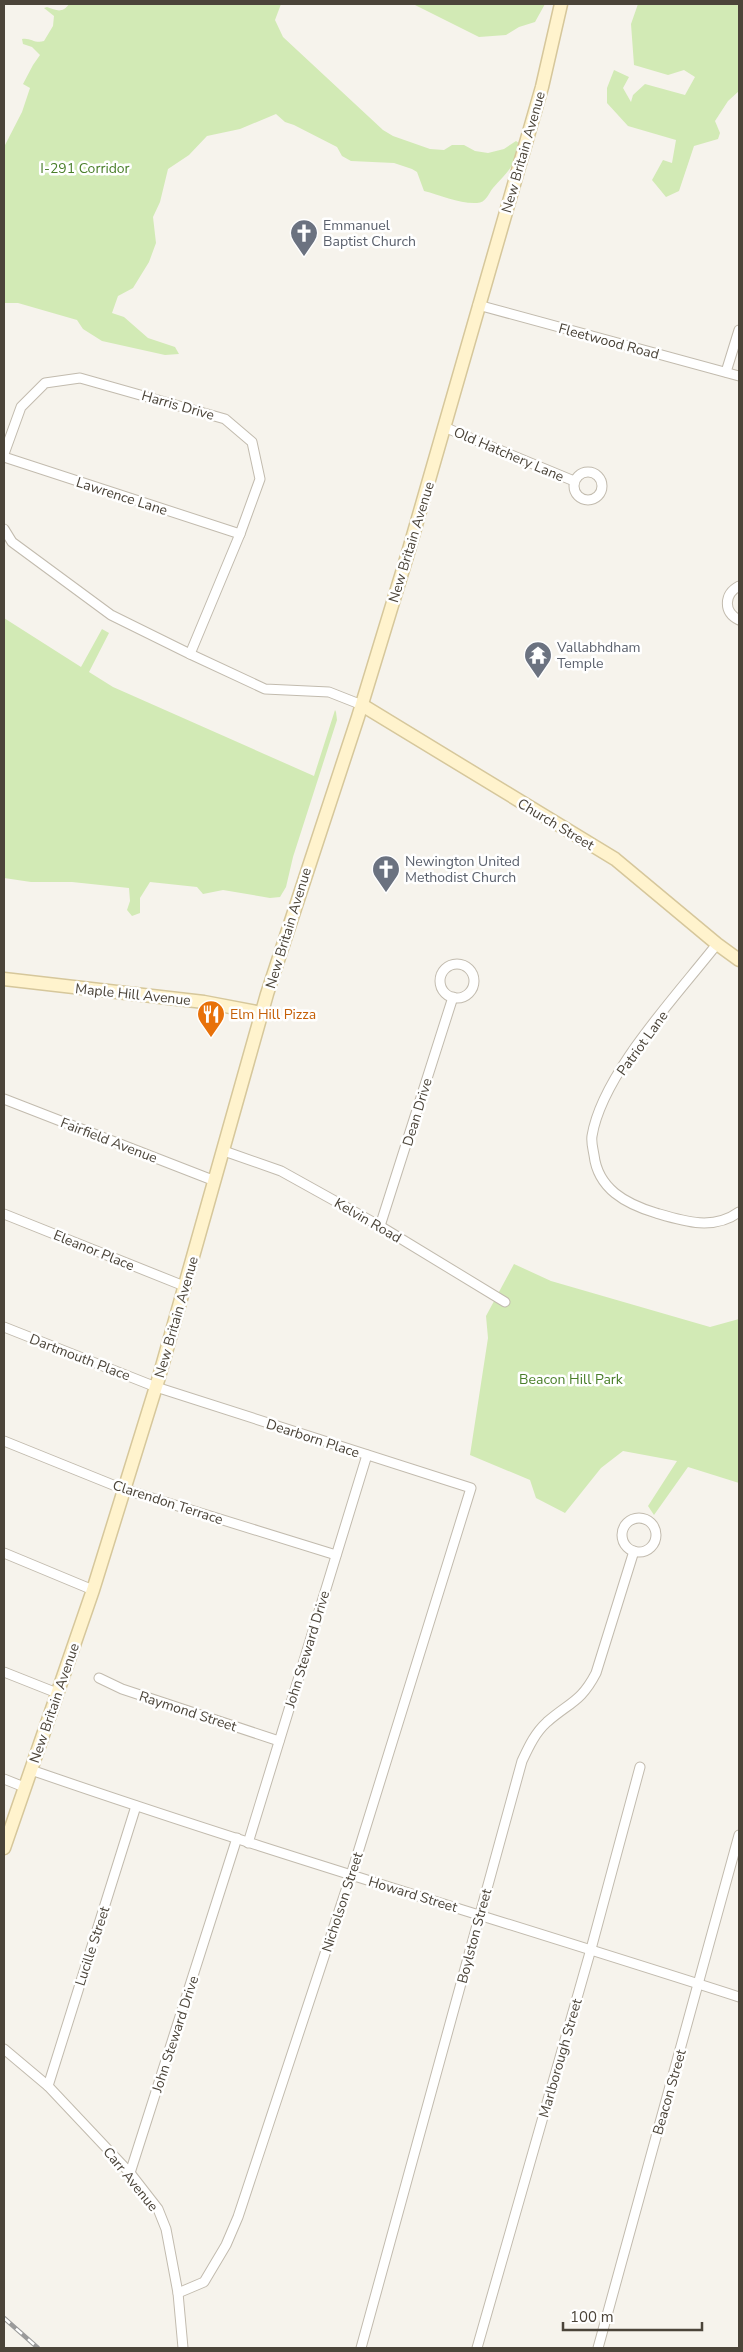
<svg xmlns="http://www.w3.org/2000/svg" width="743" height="2352" viewBox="0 0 743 2352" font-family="'Nunito Sans',sans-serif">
	<rect width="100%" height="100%" fill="#f6f3ec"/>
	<g fill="#d2eab5">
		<path d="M69,4h212l-6,16 8,17 100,93 10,6 37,13 14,1 8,-5h12l11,6 13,2 16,-4 12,-8 3,2c-1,21 -13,30 -26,45 -5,6 -7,15 -16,15 -17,1 -37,-8 -53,-12l-7,-19 -5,-3 -18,-6 -43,-2 -9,-5 -5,-9 -43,-22 -9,-3 -9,-8 -36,15 -33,7 -18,19 -21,14 -8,33 -7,15 3,26 -7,19 -16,26 -15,8 -6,17 12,4 24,21 27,9 4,7 -14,1 -63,-14 -19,-12 -6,-9 -59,-17h-14v-156l18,-35 8,-24 -7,-4 10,-19 7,-10 -8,-8 -9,-3 -1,-5c8,-2 13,5 22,2l9,-15 1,-10 -10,-8 3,-1c9,3 15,7 22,-3z"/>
		<path d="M413,4h132l-10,18 -16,5 -13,8 -27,2z"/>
		<path d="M638,4h101v87l-11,10 -13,20 5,12 -2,6 -24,7 -15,45 -13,6 -14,-17 11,-20 9,3 4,-23 -48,-14 -21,-23v-15l7,-18 15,7 -6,11 8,14 2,-7 12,-11 40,11 10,-18 -11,-7 -16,5 -34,-10 -3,-41z"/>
		<path d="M4,618l77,49 21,-38 7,4 -20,39 24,15 201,89 21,-66 1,2 1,8 -44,137 -7,30 -6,10 -10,1 -47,-8 -20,4 -6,-7 -47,-5 -10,16v15l-8,3 -5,-6 3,-9 -1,-13 -57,-6h-41l-27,-4z"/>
		<path d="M514,1264l37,17 159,46 29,-8v164l-51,-16 -34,48 -6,-9 29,-45 -54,-10 -22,17 -36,45 -29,-15 -6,-18 -60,-25 18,-117 -2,-22z"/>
	</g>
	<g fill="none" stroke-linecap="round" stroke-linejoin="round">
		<g stroke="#c2bbae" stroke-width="11">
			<g id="street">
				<path d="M478,305l261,71"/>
				<path d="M726,372l13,-42"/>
				<path d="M444,427l130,54"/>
				<path d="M4,454l17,-47 24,-24 35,-5 145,41 27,23 8,37 -20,55 -50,120"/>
				<path d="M4,457l236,77"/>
				<circle cx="588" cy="486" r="14"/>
				<path d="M4,529l8,13 99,73 79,39 75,35 64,3 33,13"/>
				<path d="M739,586c-15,8 -16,26 0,34"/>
				<path d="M717,944c-39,50 -115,130 -125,192 -1,6 1,13 2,19 4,34 32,49 62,58 27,8 57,18 83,-1"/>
				<circle cx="457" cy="981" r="17"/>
				<path d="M4,1099l211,82"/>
				<path d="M224,1151l57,20 99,55 125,76"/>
				<path d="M4,1214l180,72"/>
				<path d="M380,1226l73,-229"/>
				<path d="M4,1327l152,60 315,101 -120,387 -113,342 -12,28 -22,37 -26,11"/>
				<path d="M4,1441l119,48 213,66"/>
				<circle cx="639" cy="1535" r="17"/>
				<path d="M4,1553l89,37"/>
				<path d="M4,1672l53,21"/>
				<path d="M99,1678l23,11 157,52"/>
				<path d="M31,1770c234,81 472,151 708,227"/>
				<path d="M4,1779l20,8"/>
				<path d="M248,1843l119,-388"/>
				<path d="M4,2049l44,37 82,87 28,36 8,20 12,64 5,55"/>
				<path d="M48,2086l88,-280"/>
				<path d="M130,2173l107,-335"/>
				<path d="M361,2348l161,-587c7,-15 13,-28 25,-39 23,-20 34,-20 49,-49l38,-122"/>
				<path d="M477,2348l114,-399 49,-182"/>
				<path d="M598,2348l141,-513"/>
			</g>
		</g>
		<g stroke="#d6c79b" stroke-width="15">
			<g id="secondary">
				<path d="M362,705l253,154 102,85 22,16"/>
				<path d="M4,979l200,23 58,11"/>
				<path d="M4,1848l89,-258 66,-213 108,-383 91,-277 50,-164 134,-466 19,-83"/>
			</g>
		</g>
		<use href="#street" stroke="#fff" stroke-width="9"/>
		<use href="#secondary" stroke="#fff3cd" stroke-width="12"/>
		<g stroke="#9a9a9a" stroke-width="4.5">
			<path id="rail" d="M4,2318l34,30"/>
		</g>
		<use href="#rail" stroke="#fff" stroke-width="2.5" stroke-dasharray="8" stroke-linecap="butt"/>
	</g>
	<defs>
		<g id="church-pin" transform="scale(1.4375)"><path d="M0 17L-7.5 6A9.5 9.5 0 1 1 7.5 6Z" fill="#6b7280" stroke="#fff"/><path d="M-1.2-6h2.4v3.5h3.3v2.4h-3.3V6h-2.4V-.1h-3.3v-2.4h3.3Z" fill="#fff"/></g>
		<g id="temple-pin" transform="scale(1.4375)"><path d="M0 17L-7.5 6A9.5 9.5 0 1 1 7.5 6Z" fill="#6b7280" stroke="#fff"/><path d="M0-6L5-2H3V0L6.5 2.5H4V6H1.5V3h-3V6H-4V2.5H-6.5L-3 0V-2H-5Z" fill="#fff"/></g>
		<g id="restaurant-pin" transform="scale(1.4375)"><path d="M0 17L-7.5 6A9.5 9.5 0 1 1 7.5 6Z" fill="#e8710a" stroke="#fff"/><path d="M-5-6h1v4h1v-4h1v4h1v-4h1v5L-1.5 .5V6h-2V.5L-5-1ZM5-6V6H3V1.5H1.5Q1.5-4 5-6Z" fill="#fff"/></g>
	</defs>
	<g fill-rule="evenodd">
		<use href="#church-pin" x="304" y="233"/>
		<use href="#temple-pin" x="538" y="655"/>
		<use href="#church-pin" x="386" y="869"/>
		<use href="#restaurant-pin" x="211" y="1014"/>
	</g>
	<g text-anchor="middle" stroke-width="5" stroke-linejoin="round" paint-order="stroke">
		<g font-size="14" fill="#4b4439" stroke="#fff">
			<text transform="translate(523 152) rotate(-74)" y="5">New Britain Avenue</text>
			<text transform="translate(609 341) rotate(15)" y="5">Fleetwood Road</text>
			<text transform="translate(178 405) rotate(16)" y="5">Harris Drive</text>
			<text transform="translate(509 454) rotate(23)" y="5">Old Hatchery Lane</text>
			<text transform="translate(122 496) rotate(18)" y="5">Lawrence Lane</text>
			<text transform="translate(411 542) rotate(-73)" y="5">New Britain Avenue</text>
			<text transform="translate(556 824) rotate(31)" y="5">Church Street</text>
			<text transform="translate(288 928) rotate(-73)" y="5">New Britain Avenue</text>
			<text transform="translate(133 994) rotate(6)" y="5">Maple Hill Avenue</text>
			<text transform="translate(642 1043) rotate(-54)" y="5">Patriot Lane</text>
			<text transform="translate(417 1112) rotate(-73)" y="5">Dean Drive</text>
			<text transform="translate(109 1140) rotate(21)" y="5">Fairfield Avenue</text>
			<text transform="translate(368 1220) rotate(30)" y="5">Kelvin Road</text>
			<text transform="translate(94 1250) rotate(22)" y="5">Eleanor Place</text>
			<text transform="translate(176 1317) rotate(-74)" y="5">New Britain Avenue</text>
			<text transform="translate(80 1357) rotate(21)" y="5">Dartmouth Place</text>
			<text transform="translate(313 1438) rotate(18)" y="5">Dearborn Place</text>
			<text transform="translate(168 1502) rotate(18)" y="5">Clarendon Terrace</text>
			<text transform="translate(307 1649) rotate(-73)" y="5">John Steward Drive</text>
			<text transform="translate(54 1703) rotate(-71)" y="5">New Britain Avenue</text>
			<text transform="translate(188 1711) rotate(18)" y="5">Raymond Street</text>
			<text transform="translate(413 1894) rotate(17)" y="5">Howard Street</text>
			<text transform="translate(342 1902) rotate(-72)" y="5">Nicholson Street</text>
			<text transform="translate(474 1936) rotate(-75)" y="5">Boylston Street</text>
			<text transform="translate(92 1946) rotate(-72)" y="5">Lucille Street</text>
			<text transform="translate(175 2034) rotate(-72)" y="5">John Steward Drive</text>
			<text transform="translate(560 2058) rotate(-74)" y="5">Marlborough Street</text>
			<text transform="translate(669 2092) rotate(-74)" y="5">Beacon Street</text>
			<text transform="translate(131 2179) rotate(51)" y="5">Carr Avenue</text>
		</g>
		<g font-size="14" fill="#4a7f2a" stroke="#fff">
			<text x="85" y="173">I-291 Corridor</text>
			<text x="571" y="1384">Beacon Hill Park</text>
		</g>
		<g font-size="14" fill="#5b616d" stroke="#fff" text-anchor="start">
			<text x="323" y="230">Emmanuel<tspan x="323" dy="16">Baptist Church</tspan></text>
			<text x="557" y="652">Vallabhdham<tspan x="557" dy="16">Temple</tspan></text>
			<text x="405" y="866">Newington United<tspan x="405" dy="16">Methodist Church</tspan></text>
		</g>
		<g font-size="14" fill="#c56008" stroke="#fff" text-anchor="start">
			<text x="230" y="1019">Elm Hill Pizza</text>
		</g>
	</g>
	<rect width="743" height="2352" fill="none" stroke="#4b4439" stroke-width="10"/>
	<path d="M563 2322v8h139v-8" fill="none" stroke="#4b4439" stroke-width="2.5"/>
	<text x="570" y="2322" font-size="15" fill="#4b4439" stroke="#ffffff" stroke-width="4" paint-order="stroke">100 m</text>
</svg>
